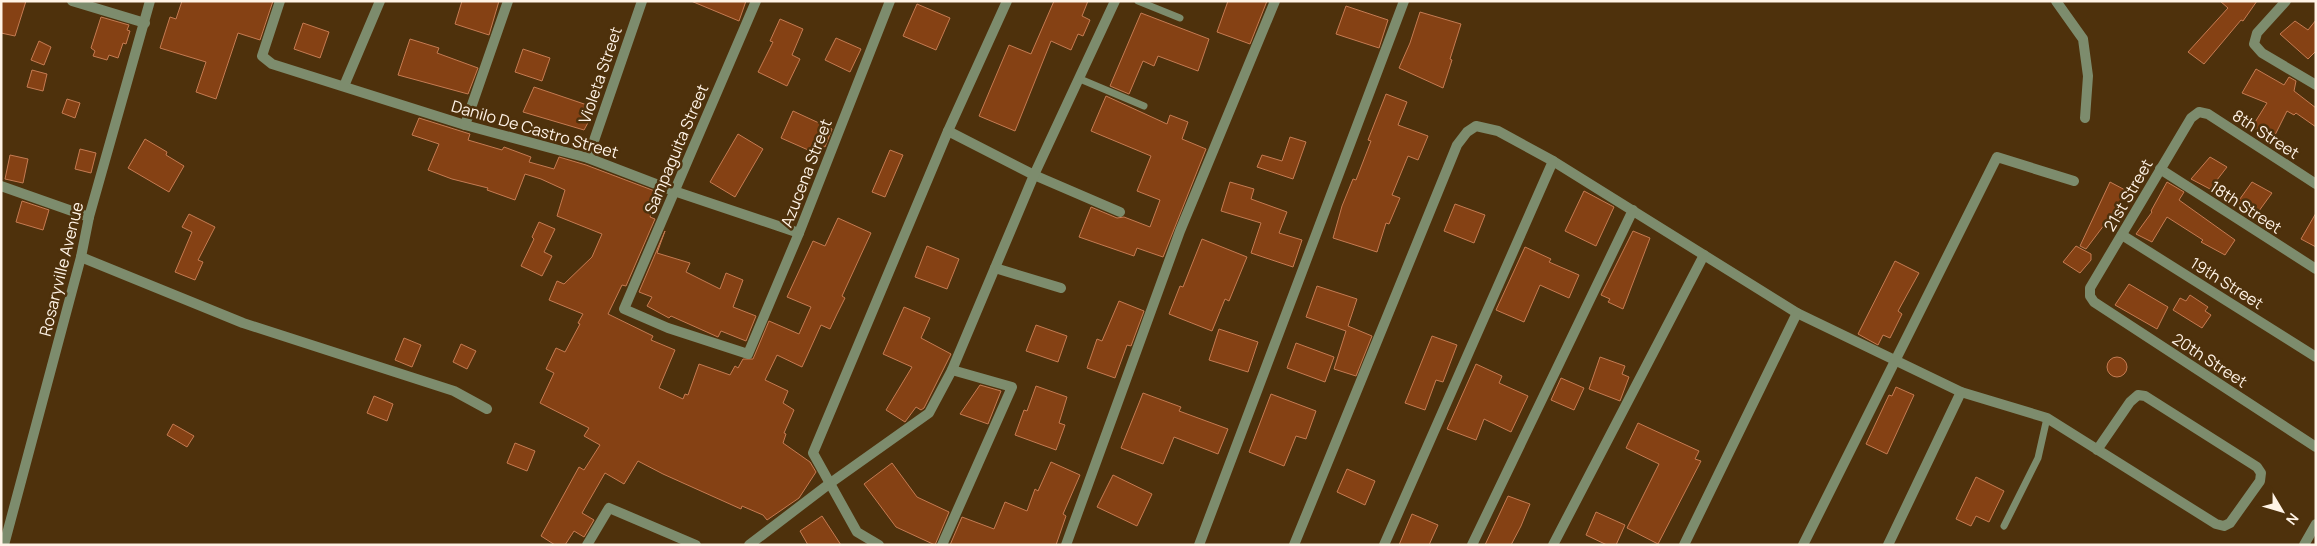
<svg xmlns="http://www.w3.org/2000/svg" width="2317" height="546" viewBox="0 0 2317 546" font-family="Manrope,sans-serif">
	<rect width="100%" height="100%" fill="#4e310c"/>
	<g fill="#854114" stroke="#c57b52">
		<path d="M1,1h25l-11,35 -14,-3z"/>
		<path d="M182,1h91l-13,39 -22,-7 -22,66 -20,-7 10,-30 -46,-14 10,-31 6,2z"/>
		<path d="M462,1h37l-10,34 -34,-11z"/>
		<path d="M691,1h55l-7,20z"/>
		<path d="M1054,1h34l-6,15 8,4 -7,16 -5,-2 -7,16 -20,-9 -36,90 -36,-15 30,-71 22,9z"/>
		<path d="M1228,1h39l-17,43 -33,-12z"/>
		<path d="M2220,1h37l-14,20 -2,-1 -37,44 -16,-12 40,-44z"/>
		<path d="M917,4l33,14 -14,32 -33,-14z"/>
		<path d="M1346,6l42,14 -9,28 -43,-14z"/>
		<path d="M1420,12l41,12 -11,35 2,1 -9,28 -44,-20 11,-25z"/>
		<path d="M1141,13l68,26 -11,32 -40,-15 -4,10 -11,-5 -14,33 -19,-8z"/>
		<path d="M101,17l28,8 -2,5 3,1 -4,13 -3,-1 -5,15 -9,-3 -2,5 -14,-4 2,-5 -4,-3z"/>
		<path d="M780,19l23,10 -11,26 8,4 -13,27 -29,-14 15,-30 -3,-1z"/>
		<path d="M2316,20v31l-8,8 -28,-25 15,-13 13,9z"/>
		<path d="M303,23l26,9 -9,26 -26,-9z"/>
		<path d="M836,38l25,11 -11,23 -25,-12z"/>
		<path d="M410,39l29,9 -2,5 41,15 -10,26 -70,-19z"/>
		<path d="M39,41l12,6 -7,18 -13,-5z"/>
		<path d="M523,49l27,9 -8,23 -27,-9z"/>
		<path d="M2256,69l28,16 5,-8 7,4 -2,10 22,17v19l-20,-14 -2,2 -7,-4 -15,30 -20,-14 15,-24 -25,-10z"/>
		<path d="M32,70l15,4 -4,17 -16,-4z"/>
		<path d="M534,87l62,21 -12,22 -61,-18z"/>
		<path d="M1386,94l21,8 -9,23 30,11 -10,24 -10,-4 -16,39 8,3 -11,26 -3,-1 -9,29 -44,-14 9,-32 11,-27 3,1 15,-39 -3,-1z"/>
		<path d="M1106,96l61,28 3,-9 18,7 -6,17 24,10 -43,108 -26,-9 -3,8 -55,-19 12,-30 26,11 7,-1 26,10 10,-27 -23,-9 14,-35 -60,-25z"/>
		<path d="M67,99l13,4 -5,15 -13,-5z"/>
		<path d="M793,111l39,18 -7,18 -6,-3 -4,9 -34,-15z"/>
		<path d="M419,118l51,16 -2,6 34,10 2,-3 27,10 -2,5 25,7 5,-12 27,8 74,28 -10,24 5,2 -29,67 -4,-1 -14,29 45,22 -2,4 24,10 -16,38 24,11 2,-5 3,1 11,-31 31,11 5,-9 3,2 5,-9h10l16,-38 30,13 12,-27 -24,-10 26,-56 12,5 13,-28 33,15 -29,63 3,2 -8,16 -7,15 -9,-4 -19,42 -25,-12 -12,25 23,11 -5,12 11,7 -10,23 2,1 -3,9 27,19 6,10 -17,26 -32,22 -4,-5 -21,-9 -1,3 -78,-35 -25,-13 -14,23 -19,-11 -23,40 12,7 -10,17 -10,-6 -9,14h-10l-14,-9 38,-69 5,3 16,-25 -16,-9 5,-8 -49,-25 14,-30 -8,-4 10,-21 9,4 15,-28 -2,-1 5,-9 -34,-14 8,-19 7,3 28,-27 10,-23 -45,-18 8,-26 -24,-11 -16,-5 -10,26 -28,-10 1,-2 -36,-9 -24,-9 11,-26 -27,-9z"/>
		<path d="M738,134l25,15 -28,48 -25,-15z"/>
		<path d="M1290,137l16,5 -13,37 -36,-12 5,-12 20,6z"/>
		<path d="M145,139l22,13 -1,3 18,11 -15,26 -41,-24z"/>
		<path d="M80,149l16,4 -5,20 -16,-4z"/>
		<path d="M890,150l13,5 -18,42 -13,-5z"/>
		<path d="M10,155l18,4 -5,24 -18,-4z"/>
		<path d="M2210,157l17,10 -17,22 -19,-10z"/>
		<path d="M1230,182l24,7 -3,10 36,13 -8,21 23,7 -9,27 -42,-14 10,-30 -40,-12z"/>
		<path d="M2110,182l17,9 -7,13 -34,45 -6,-3z"/>
		<path d="M2167,182l17,10 -5,8 56,40 -10,15 -24,-13 2,-2 -36,-23 -15,25 -16,-8 16,-22 -1,-1z"/>
		<path d="M2252,182l20,11 -16,22 -19,-12z"/>
		<path d="M1584,191l30,16 -18,39 -31,-15z"/>
		<path d="M22,201l27,9 -6,20 -27,-8z"/>
		<path d="M1455,204l30,11 -11,28 -30,-12z"/>
		<path d="M2316,213v34l-15,-8z"/>
		<path d="M189,214l26,13 -17,33 5,2 -8,18 -20,-8 17,-40 -10,-5z"/>
		<path d="M539,222l16,7 -11,23 8,4 -10,20 -21,-10 13,-27 -2,-2z"/>
		<path d="M665,231l-8,22 33,10 -4,9 34,17 6,-16 17,7 -10,27 23,9 -10,25 -25,-10 -3,6 -47,-21 -2,2 -22,-12 5,-9 -13,-5z"/>
		<path d="M1633,231l17,7 -27,71 -15,-7 2,-3 -9,-4z"/>
		<path d="M1202,239l45,18 -18,44 -4,-2 -13,32 -43,-17 11,-28 3,1z"/>
		<path d="M927,246l32,13 -12,30 -32,-12z"/>
		<path d="M2076,246l15,8v6l-11,13 -17,-11z"/>
		<path d="M1525,247l26,12 -2,3 30,13 -10,23 -29,-13 -16,37 -28,-12z"/>
		<path d="M1895,261l24,12 -21,38 4,3 -12,24 -7,-3 -5,10 -20,-11z"/>
		<path d="M2129,284l39,23 -11,22 -42,-24z"/>
		<path d="M1317,286l40,13 -9,27 24,10 -16,40 -22,-7 12,-38 -40,-14z"/>
		<path d="M2190,295l18,12 -3,4 6,4 -9,13 -29,-18 7,-12 6,3z"/>
		<path d="M1119,301l25,10 -13,35 -4,-1 -12,33 -28,-10 10,-29 5,2z"/>
		<path d="M904,307l26,11 -9,20 30,16 -27,54 -3,2 -5,-3 -11,15 -19,-12 26,-43 -29,-13z"/>
		<path d="M1036,325l31,11 -9,26 -32,-11z"/>
		<path d="M1219,329l39,13 -10,30 -39,-12z"/>
		<path d="M1432,336l25,9 -14,37 -7,-2 -11,30 -20,-7z"/>
		<path d="M404,338l17,7 -9,22 -17,-7z"/>
		<path d="M1296,343l38,14 -9,25 -38,-14z"/>
		<path d="M461,344l15,7 -9,18 -14,-7z"/>
		<path d="M1600,357l25,9 -3,8 7,3 -9,24 -31,-12z"/>
		<circle cx="2117" cy="367" r="10"/>
		<path d="M1476,364l26,12 -3,7 29,13 -17,36 -27,-13 -8,21 -29,-11z"/>
		<path d="M1561,378l23,10 -10,22 -23,-10z"/>
		<path d="M980,385l21,6 -13,33 -28,-10z"/>
		<path d="M1036,386l31,11 -8,26 6,2 -9,25 -41,-15 9,-25 3,1z"/>
		<path d="M1896,387l18,8 -27,59 -21,-10 23,-49 3,1z"/>
		<path d="M1143,393l38,14 -2,4 49,18 -10,25 -44,-17 -11,27 -42,-16z"/>
		<path d="M1271,394l45,17 -10,28 -10,-3 -12,30 -35,-14z"/>
		<path d="M374,396l19,8 -6,17 -20,-8z"/>
		<path d="M1638,423l61,28 -4,8 6,2 -43,83 -31,-16 32,-64 -33,-16z"/>
		<path d="M173,424l21,12 -7,11 -20,-12z"/>
		<path d="M515,443l20,8 -8,20 -20,-8z"/>
		<path d="M1051,462l29,13 -17,39 3,2 -10,29h-106l12,-28 32,12 11,-27 22,9 8,-22 3,2z"/>
		<path d="M892,463l25,34 32,15 -14,33 -39,-18 -32,-43z"/>
		<path d="M1347,469l28,12 -10,24 -28,-13z"/>
		<path d="M1113,475l39,19 -15,32 -40,-19z"/>
		<path d="M1976,477l28,14 -15,31 -13,-6 -5,10 -15,-7z"/>
		<path d="M1508,496l22,8 -9,22 -10,19h-26z"/>
		<path d="M1596,512l29,13 -9,20h-9l-21,-10z"/>
		<path d="M1412,514l26,11 -9,20h-30z"/>
		<path d="M822,516l19,29h-33l-8,-14z"/>
	</g>
	<g fill="none" stroke-linecap="round" stroke-linejoin="round">
		<g stroke="#7d8c6d" stroke-width="7">
			<path d="M1138,1l42,17"/>
			<path d="M1080,79l64,27"/>
			<path d="M2004,526l34,-68 9,-40"/>
		</g>
		<g stroke="#7d8c6d" stroke-width="10">
			<path d="M72,1l73,22"/>
			<path d="M280,1l-18,55 10,8 193,61 123,33 86,33 125,42"/>
			<path d="M756,1l-132,308 44,19 80,26 51,-121 91,-232"/>
			<path d="M2056,1l27,38 5,37 -3,42"/>
			<path d="M2286,1l-29,32 -3,11 8,9 54,32"/>
			<path d="M344,86l36,-85"/>
			<path d="M465,125l43,-124"/>
			<path d="M948,131l86,44 86,37"/>
			<path d="M588,158l54,-157"/>
			<path d="M2160,169l156,100"/>
			<path d="M2316,184l-108,-70 -9,-2 -8,6 -101,170v8l4,6 222,145"/>
			<path d="M1,186l88,31"/>
			<path d="M2122,235l194,122"/>
			<path d="M81,257l162,66 211,68 33,18"/>
			<path d="M995,268l66,20"/>
			<path d="M587,545l22,-37 87,37"/>
			<path d="M749,545l80,-61 100,-71 23,-43 82,-195 81,-174"/>
			<path d="M879,545l-22,-13 -44,-79 135,-322 59,-130"/>
			<path d="M942,545l70,-158 -60,-17"/>
			<path d="M1066,545l114,-314 95,-230"/>
			<path d="M1199,545l205,-544"/>
			<path d="M1294,545l163,-400 10,-13 9,-6 22,5 55,30 244,152 164,79 86,26 169,106 8,2 6,-3 30,-42 1,-8 -4,-6 -112,-71 -7,-1 -8,7 -33,48"/>
			<path d="M1384,545l169,-384"/>
			<path d="M1472,545l161,-335"/>
			<path d="M1553,545l151,-290"/>
			<path d="M1684,545l113,-232"/>
			<path d="M1803,545l194,-388 77,24"/>
			<path d="M1888,545l73,-153"/>
			<path d="M2304,545l12,-21"/>
		</g>
		<path stroke="#7d8c6d" stroke-width="10" d="M4,545l77,-288 8,-40 61,-216"/>
	</g>
	<g text-anchor="middle" stroke-width="5" stroke-linejoin="round" paint-order="stroke">
		<g font-size="16" fill="#fff3e6" stroke="#4e310c">
			<text transform="translate(600 75) rotate(-71)" y="6">Violeta Street</text>
			<text transform="translate(535 129) rotate(16)" y="6">Danilo De Castro Street</text>
			<text transform="translate(2266 134) rotate(33)" y="6">8th Street</text>
			<text transform="translate(676 149) rotate(-67)" y="6">Sampaguita Street</text>
			<text transform="translate(806 173) rotate(-69)" y="6">Azucena Street</text>
			<text transform="translate(2128 195) rotate(-60)" y="6">21st Street</text>
			<text transform="translate(2246 207) rotate(33)" y="6">18th Street</text>
			<text transform="translate(61 269) rotate(-76)" y="6">Rosaryville Avenue</text>
			<text transform="translate(2227 283) rotate(32)" y="6">19th Street</text>
			<text transform="translate(2210 360) rotate(33)" y="6">20th Street</text>
		</g>
	</g>
	<rect width="2317" height="546" fill="none" stroke="#fff3e6" stroke-width="5"/>
	<g transform="translate(2282 511) rotate(128)" stroke="#4e310c" stroke-width="4" paint-order="stroke">
	<path d="M0-4L9 19L0 12L-9 19Z" fill="#fff3e6"/>
	<text y="-8" font-size="14" font-weight="bold" text-anchor="middle" fill="#fff3e6">N</text>
	</g>
</svg>
